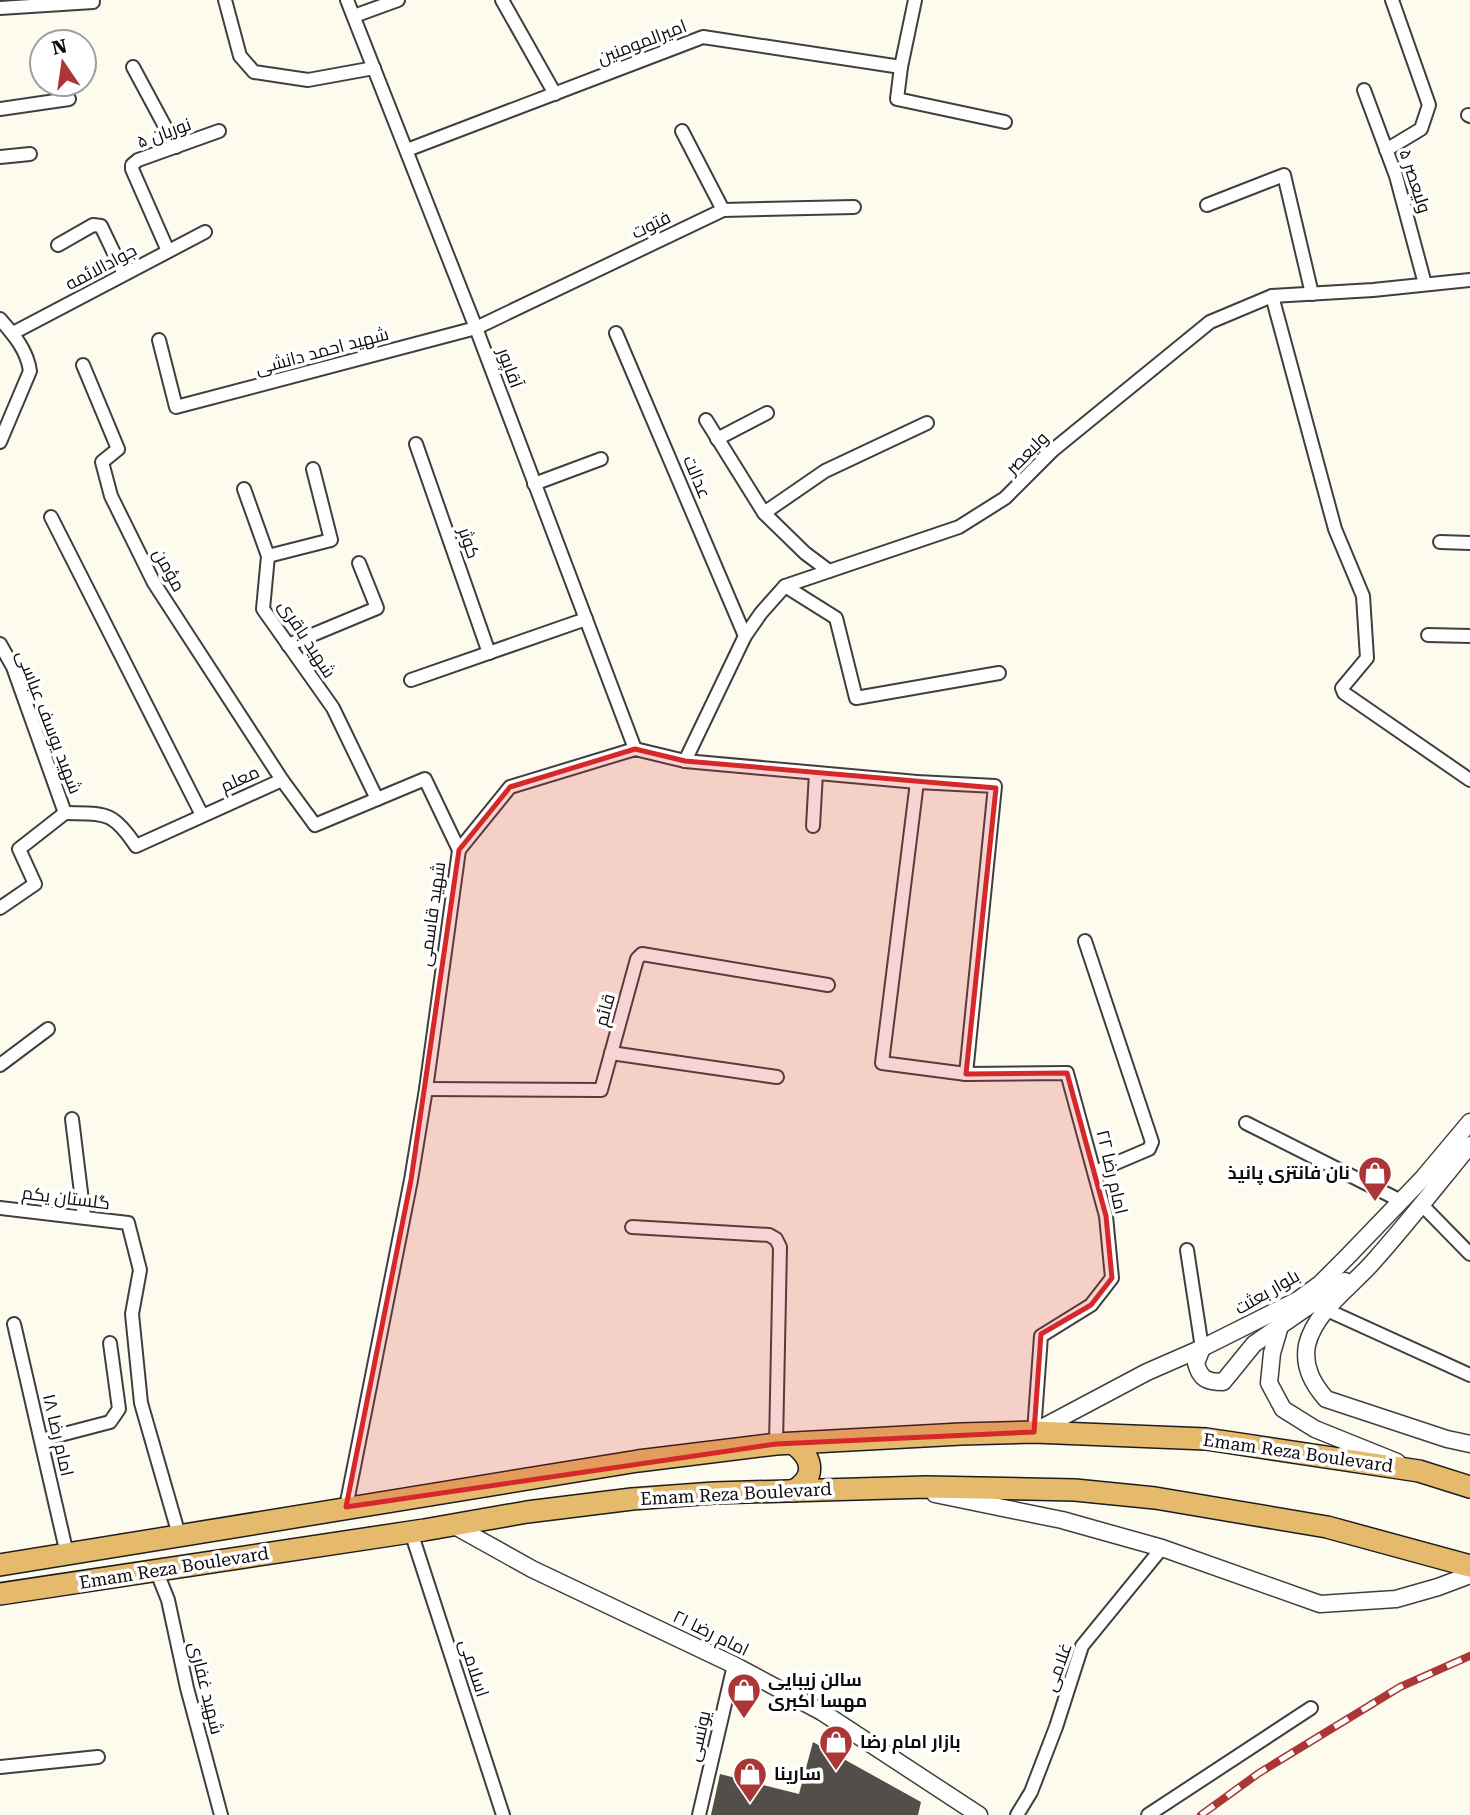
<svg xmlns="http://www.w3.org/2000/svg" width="1470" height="1815" viewBox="0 0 1470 1815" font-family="'Roboto Serif',Cairo,serif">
	<rect width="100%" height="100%" fill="#fdfbee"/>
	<path fill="#544e4a" d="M813,1742l108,60 -3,13h-207l9,-41 79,20z"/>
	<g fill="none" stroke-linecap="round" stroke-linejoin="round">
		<g stroke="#3f3f3f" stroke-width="16">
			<g id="minor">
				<path d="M225,0l15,56 14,16 54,8 66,-12"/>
				<path d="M347,0l129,328 159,421"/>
				<path d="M502,0l53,94"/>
				<path d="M915,0l-14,67 -4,32 108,23"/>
				<path d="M0,8l93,-6"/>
				<path d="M354,16l44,-16"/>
				<path d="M133,67l43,80"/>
				<path d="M1364,90l32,86 29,108"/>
				<path d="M0,109l69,-10"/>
				<path d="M1468,115l2,1"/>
				<path d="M682,131l41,79"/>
				<path d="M407,150l296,-113 198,30"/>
				<path d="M1386,150l35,-21 8,-24 -37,-105"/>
				<path d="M0,157l30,-3"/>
				<path d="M1207,205l77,-30 28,119"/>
				<path d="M58,245l35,-20 8,1 23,48"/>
				<path d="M168,251l-36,-82v-4l6,-5 81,-29"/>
				<path d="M1272,296l63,233 28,67 4,62 -25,30 2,5 126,87"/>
				<path d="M0,319c14,16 27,31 30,52l-30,71"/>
				<path d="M13,333l192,-101"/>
				<path d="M616,333l129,303"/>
				<path d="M159,340l17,67 300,-79 247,-118 131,-3"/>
				<path d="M83,365l35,84 -16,13 9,34 43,87 128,197"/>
				<path d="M706,420l58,93 41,40 24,18"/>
				<path d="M717,439l50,-26"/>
				<path d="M416,444l73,209"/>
				<path d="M534,484l67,-25"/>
				<path d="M244,489l24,67 -5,53 70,99 44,91"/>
				<path d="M764,513l61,-42 102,-48"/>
				<path d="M51,517l151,298"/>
				<path d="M1440,542l30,1"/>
				<path d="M268,556l63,-16 -18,-71"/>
				<path d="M785,586l51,32 20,80 143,-25"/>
				<path d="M1428,635l42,1"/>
				<path d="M0,644l13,23 52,146"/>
				<path d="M288,645l89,-37 -18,-45"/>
				<path d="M411,680l175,-61"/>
				<path d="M685,761l60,-125 16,-23 24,-27 174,-59 46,-29 48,-48 157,-128 62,-26 101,-6 97,-10"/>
				<path d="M917,782l-35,281 84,11 101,-1 39,143 6,62 -21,27 -50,31 -7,96"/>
				<path d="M65,813c40,1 47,-3 71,33l146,-66 33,45 110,-46 34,71"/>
				<path d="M813,826l3,-53"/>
				<path d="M0,908l35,-24 -16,-35 46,-36"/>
				<path d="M1085,941l67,201 -3,7 -54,23"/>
				<path d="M611,1053l166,24"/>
				<path d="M0,1065l48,-36"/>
				<path d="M426,1089l175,1 36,-131 5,-5 186,31"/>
				<path d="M72,1119l12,98"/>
				<path d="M1246,1123l155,78"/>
				<path d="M1421,1204l49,50"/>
				<path d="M0,1208l128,15 12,47 -8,44 9,89 38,132"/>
				<path d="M632,1227l137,8 7,4 4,8 -4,197"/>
				<path d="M1187,1250l15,98"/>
				<path d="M1327,1310l143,65"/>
				<path d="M14,1324l53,230"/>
				<path d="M41,1440l69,-18 9,-13 -9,-66"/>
				<path d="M346,1507l65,-327 15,-91 33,-239 51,-63 125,-38 50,12 232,21 78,4 -29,288"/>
				<path d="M411,1532l92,283"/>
				<path d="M156,1570l12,30 19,88 34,127"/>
				<path d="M0,1767l98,-10"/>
				<path d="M699,1815l35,-150"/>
				<path d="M1017,1815l14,-23 25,-65 26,-81 80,-98"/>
				<path d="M1148,1815l163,-107"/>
			</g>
		</g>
		<g stroke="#3f3f3f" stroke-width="19">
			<g id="tertiary">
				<path d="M1470,1145c-32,39 -63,79 -97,117 -22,25 -58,49 -66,83 -4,22 6,39 19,54l121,40 23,5"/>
				<path d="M1345,1281l-65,45 -8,27 -3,30 14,26 32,20 82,33"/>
				<path d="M1202,1348l-6,15c4,16 11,19 27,19l31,-38 26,-18"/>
				<path d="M1034,1432l113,-60 55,-24 96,-48 22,-16 28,-28 75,-78 47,-56"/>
				<path d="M935,1494l127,26 100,28 158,56 76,-5 42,-12 32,-12"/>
				<path d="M453,1525l79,44 202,96 88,47 157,103"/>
			</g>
		</g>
		<g stroke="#1d1d1d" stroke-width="24">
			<g id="trunk">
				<path d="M793,1491c23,-13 21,-32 1,-47"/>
				<path d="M0,1565l638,-104 138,-17 185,-10 73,-2 172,7 213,32 51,16"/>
				<path d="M0,1594l424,-64 103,-18 105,-13 82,-6 212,-6 149,3 80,8 172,29 143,39"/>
			</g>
		</g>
		<use href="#minor" stroke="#fff" stroke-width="12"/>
		<use href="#tertiary" stroke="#fff" stroke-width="16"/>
		<use href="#trunk" stroke="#e6ba6c" stroke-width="21"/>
		<g stroke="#ac3535" stroke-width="8">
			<path id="rail" d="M1201,1815l58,-42 141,-86 70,-31"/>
		</g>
		<use href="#rail" stroke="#fff" stroke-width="5" stroke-dasharray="16" stroke-linecap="butt"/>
	</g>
	<path fill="#d62828" fill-opacity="0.2" stroke="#d62828" stroke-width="5" stroke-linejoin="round" d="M635,749l50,12 311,27 -30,286 101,-1 39,143 6,62 -21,27 -50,29 -7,98 -258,12 -430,63 65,-327 48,-330 51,-63z"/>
	<defs>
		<g id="shop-pin" transform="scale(1.75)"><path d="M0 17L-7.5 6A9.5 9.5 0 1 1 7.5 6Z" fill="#ac3535" stroke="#fff"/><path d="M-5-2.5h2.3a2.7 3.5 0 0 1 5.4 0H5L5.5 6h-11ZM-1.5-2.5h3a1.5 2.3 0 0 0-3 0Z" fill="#fff"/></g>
	</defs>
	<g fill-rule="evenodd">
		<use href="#shop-pin" x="1375" y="1173"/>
		<use href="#shop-pin" x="744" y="1690"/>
		<use href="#shop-pin" x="836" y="1742"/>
		<use href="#shop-pin" x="750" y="1774"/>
	</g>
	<g text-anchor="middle" stroke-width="7" stroke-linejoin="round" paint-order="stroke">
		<g font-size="18" fill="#0c0c0c" stroke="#fff">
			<text transform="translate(642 42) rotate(-21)" y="6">اميرالمومنين</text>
			<text transform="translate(164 133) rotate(-20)" y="6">نوریان ۵</text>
			<text transform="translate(1415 181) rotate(72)" y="6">ولیعصر ۵</text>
			<text transform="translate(651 225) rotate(-26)" y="6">فتوت</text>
			<text transform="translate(101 267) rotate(-28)" y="6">جوادالائمه</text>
			<text transform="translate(322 351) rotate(-15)" y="6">شهید احمد دانشی</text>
			<text transform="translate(510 368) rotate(70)" y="6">آقاپور</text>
			<text transform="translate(1027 453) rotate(-45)" y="6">ولیعصر</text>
			<text transform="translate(697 477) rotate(67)" y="6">عدالت</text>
			<text transform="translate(469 543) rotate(71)" y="6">کوثر</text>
			<text transform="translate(169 570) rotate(61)" y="6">مؤمن</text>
			<text transform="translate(307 639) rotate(57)" y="6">شهید باقری</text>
			<text transform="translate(49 722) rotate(69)" y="6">شهید یوسف عباسی</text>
			<text transform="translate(240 779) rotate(-24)" y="6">معلم</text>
			<text transform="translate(432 914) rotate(-82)" y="6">شهید قاسمی</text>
			<text transform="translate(605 1010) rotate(-75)" y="6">قائم</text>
			<text transform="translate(1112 1172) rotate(77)" y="6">امام رضا ۲۲</text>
			<text transform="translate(66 1198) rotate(7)" y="6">گلستان یکم</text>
			<text transform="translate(1267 1292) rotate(-30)" y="6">بلوار بعثت</text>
			<text transform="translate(58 1435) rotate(77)" y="6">امام رضا ۱۸</text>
			<text transform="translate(1298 1453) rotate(8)" y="6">Emam Reza Boulevard</text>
			<text transform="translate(736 1494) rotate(-3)" y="6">Emam Reza Boulevard</text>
			<text transform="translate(174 1568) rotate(-9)" y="6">Emam Reza Boulevard</text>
			<text transform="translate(711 1633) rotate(26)" y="6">امام رضا ۲۱</text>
			<text transform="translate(1058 1667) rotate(-70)" y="6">غلامی</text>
			<text transform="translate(474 1668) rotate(72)" y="6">اسلامی</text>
			<text transform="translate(206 1688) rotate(76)" y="6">شهید غفاری</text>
			<text transform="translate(699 1736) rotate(-77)" y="6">یونسی</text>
		</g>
		<g font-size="18" font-weight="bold" fill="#0c0c0c" stroke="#fff" text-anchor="start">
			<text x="1350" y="1179" text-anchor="end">نان فانتزی پانیذ</text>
			<text x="768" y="1686">سالن زیبایی<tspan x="768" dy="21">مهسا اکبری</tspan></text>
			<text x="860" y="1748">بازار امام رضا</text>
			<text x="774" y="1780">سارینا</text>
		</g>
	</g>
	<g transform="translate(63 63) rotate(347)"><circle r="33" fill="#ffffff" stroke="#9e9e9e" stroke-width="2"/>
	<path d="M0-5L12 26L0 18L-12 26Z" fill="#ac3535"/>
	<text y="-10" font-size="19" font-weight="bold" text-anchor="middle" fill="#0c0c0c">N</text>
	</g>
</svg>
